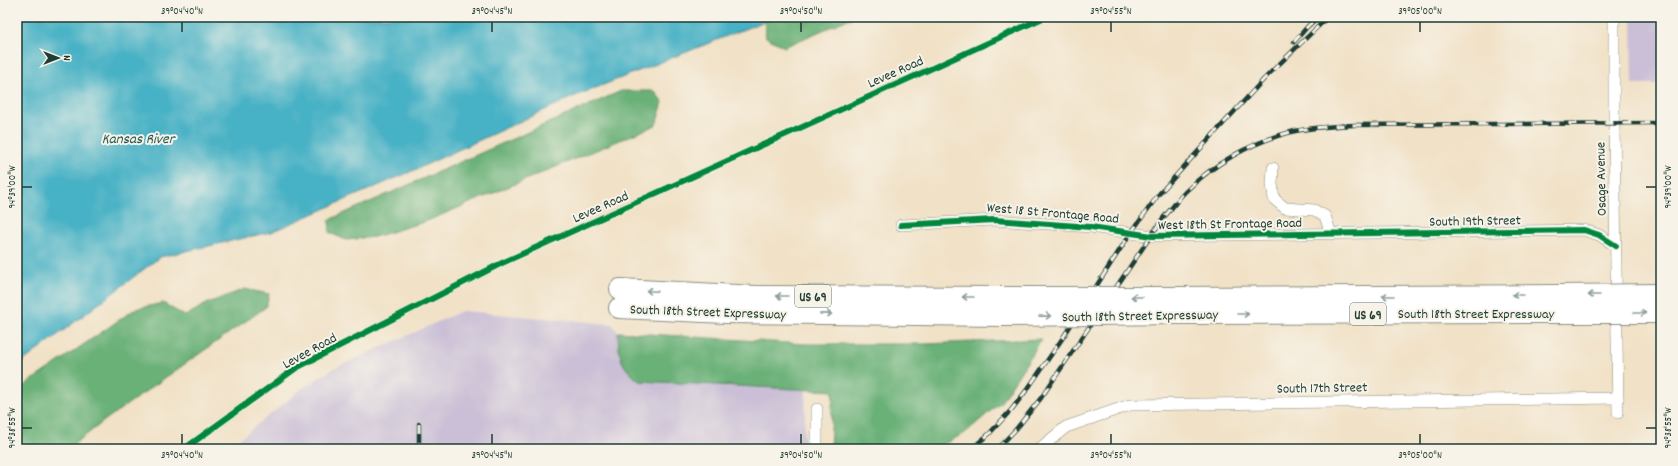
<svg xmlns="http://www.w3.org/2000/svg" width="1678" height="466" viewBox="0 0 1678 466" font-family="Dekko,sans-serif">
	<rect width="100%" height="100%" fill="#f7f3e8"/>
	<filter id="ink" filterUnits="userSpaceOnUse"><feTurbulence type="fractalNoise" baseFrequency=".025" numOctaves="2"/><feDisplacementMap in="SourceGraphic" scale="8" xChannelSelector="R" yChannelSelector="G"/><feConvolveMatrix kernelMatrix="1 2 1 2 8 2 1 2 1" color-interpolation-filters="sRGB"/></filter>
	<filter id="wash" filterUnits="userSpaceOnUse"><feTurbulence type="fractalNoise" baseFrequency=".012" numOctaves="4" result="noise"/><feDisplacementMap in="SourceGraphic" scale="16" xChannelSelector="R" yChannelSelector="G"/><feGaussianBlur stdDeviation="0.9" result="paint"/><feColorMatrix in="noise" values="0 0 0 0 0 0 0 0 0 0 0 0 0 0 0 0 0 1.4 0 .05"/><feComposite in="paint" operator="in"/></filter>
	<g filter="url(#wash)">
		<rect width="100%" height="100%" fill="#f1e1c6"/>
		<g fill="#cabfd6">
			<path d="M1632,17h29v67h-28z"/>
			<path d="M462,311l150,13 6,8 1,24 20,25 167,8 -2,60h-577l76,-61 32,-20z"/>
		</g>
		<g fill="#6ab178" stroke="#447756">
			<path d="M775,17h78l-69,30 -18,-10 -2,-15z"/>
			<path d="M621,91h33l9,11 -7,23 -229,96 -53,16 -28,3 -16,-7 -1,-13z"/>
			<path d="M245,289l24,5 -3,13 -158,111 -40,31h-51v-58l8,-6 110,-76 28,-6 22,13 23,-13z"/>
			<path d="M618,332l186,12h121l117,-5 -41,63 -36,31 -31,16h-104l3,-58 -194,-10c-20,-17 -20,-24 -21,-49z"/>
		</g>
		<path fill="#47b1c5" stroke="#33777c" d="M17,17h758l-202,80 -156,72 -146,63 -111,25 -143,109z"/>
	</g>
	<g filter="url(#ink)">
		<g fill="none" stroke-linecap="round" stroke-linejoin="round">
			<g stroke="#888f7d" stroke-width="12">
				<g id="street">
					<path d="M1614,17v107l4,289"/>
					<path d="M1273,168l-1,16 2,15 11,9 29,2 11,6 6,18"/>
					<path d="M901,225l93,-5 97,7 61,9 432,-6 15,5 17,11"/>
					<path d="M817,409v40"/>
					<path d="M1039,449l27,-22 64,-22 488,-7"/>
				</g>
			</g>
			<g stroke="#888f7d" stroke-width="22">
				<g id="highway">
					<path d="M620,289l136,7 251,1"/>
					<path d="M1176,297l381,-2"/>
					<path d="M619,308l106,5 281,3"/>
					<path d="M1176,314l383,-1"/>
				</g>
			</g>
			<use href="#street" stroke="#fff" stroke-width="11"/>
			<use href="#highway" stroke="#fff" stroke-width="20"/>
			<g stroke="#1f3d34" stroke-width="4.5">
				<g id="rail">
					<path d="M1294,42l14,-16 10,-9"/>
					<path d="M419,424v25"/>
					<path d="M971,449l18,-15 23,-25 17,-22 33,-48 68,-105 29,-40 106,-116 63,-61"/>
					<path d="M997,449l20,-21 24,-30 122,-180c8,-8 14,-18 22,-26 28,-28 67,-50 106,-60 21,-5 43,-6 64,-7l306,-2"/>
				</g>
			</g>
			<use href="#rail" stroke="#f7f3e8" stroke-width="3" stroke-dasharray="9" stroke-linecap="butt"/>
			<g stroke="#888f7d" stroke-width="22" stroke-linecap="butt">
				<g id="highway-bridge">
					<path d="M1557,295l104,-1"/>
					<path d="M1007,297h169"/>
					<path d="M1559,313h102"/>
					<path d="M1006,316l170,-2"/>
				</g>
			</g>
			<use href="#highway-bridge" stroke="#fff" stroke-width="20"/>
			<g stroke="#f7f3e8" stroke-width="8">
				<g id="cycleway">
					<path d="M901,225l93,-5 97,7 61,9 432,-6 15,5 17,11"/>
					<path d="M184,449l112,-81 206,-105 543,-246"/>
				</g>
			</g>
			<use href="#cycleway" stroke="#00873e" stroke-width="6"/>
		</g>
		<defs><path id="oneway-shaft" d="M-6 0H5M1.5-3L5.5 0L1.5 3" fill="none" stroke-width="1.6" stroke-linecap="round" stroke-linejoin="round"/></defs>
		<g stroke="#8f9e9a">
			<use href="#oneway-shaft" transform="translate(652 291) rotate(-177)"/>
			<use href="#oneway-shaft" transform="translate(1518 295) rotate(180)"/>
			<use href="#oneway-shaft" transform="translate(1594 295) rotate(180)"/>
			<use href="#oneway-shaft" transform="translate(782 296) rotate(-180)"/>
			<use href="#oneway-shaft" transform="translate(1388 296) rotate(180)"/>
			<use href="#oneway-shaft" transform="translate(968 297) rotate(-180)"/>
			<use href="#oneway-shaft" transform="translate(1137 297) rotate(180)"/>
			<use href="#oneway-shaft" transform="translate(1640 313)"/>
			<use href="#oneway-shaft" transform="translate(826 314) rotate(1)"/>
			<use href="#oneway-shaft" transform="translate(1243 314)"/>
			<use href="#oneway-shaft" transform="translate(1045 316) rotate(-1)"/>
		</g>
	</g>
	<path fill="none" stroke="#1f3d34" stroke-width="1.5" d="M182,22v10M492,22v10M801,22v10M1111,22v10M1420,22v10M22,187h10M1646,187h10M22,428h10M1646,428h10M182,434v10M492,434v10M801,434v10M1111,434v10M1420,434v10"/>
	<g text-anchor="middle" stroke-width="4" stroke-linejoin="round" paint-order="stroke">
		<g fill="#f7f3e8" stroke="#60746a" stroke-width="1">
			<rect x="795" y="285" width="36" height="22" rx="3"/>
			<rect x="1350" y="303" width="36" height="22" rx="3"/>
		</g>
		<g font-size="13" font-weight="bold" fill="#1f3d34">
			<text x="813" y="301">US 69</text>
			<text x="1368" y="319">US 69</text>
		</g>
		<g font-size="14" fill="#1f3d34" stroke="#f7f3e8">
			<text transform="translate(895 71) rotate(-24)" y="5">Levee Road</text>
			<text transform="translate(1600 179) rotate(-91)" y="5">Osage Avenue</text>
			<text transform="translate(600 206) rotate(-24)" y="5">Levee Road</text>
			<text transform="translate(1053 212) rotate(5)" y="5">West 18 St Frontage Road</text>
			<text transform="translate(1475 220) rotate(-1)" y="5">South 19th Street</text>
			<text transform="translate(1230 223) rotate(-1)" y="5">West 18th St Frontage Road</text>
			<text transform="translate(708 311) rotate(2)" y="5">South 18th Street Expressway</text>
			<text x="1476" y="318">South 18th Street Expressway</text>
			<text transform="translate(1140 315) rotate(-1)" y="5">South 18th Street Expressway</text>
			<text transform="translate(309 350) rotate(-29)" y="5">Levee Road</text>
			<text transform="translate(1322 387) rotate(-1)" y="5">South 17th Street</text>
		</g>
		<g font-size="15" font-style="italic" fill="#295a58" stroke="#f7f3e8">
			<text x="138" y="143">Kansas River</text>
		</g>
	</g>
	<rect width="1678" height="466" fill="none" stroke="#f7f3e8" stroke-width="44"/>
	<g transform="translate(58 58) rotate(90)" stroke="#f7f3e8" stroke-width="3" paint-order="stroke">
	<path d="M0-3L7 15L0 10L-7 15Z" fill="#1f3d34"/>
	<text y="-6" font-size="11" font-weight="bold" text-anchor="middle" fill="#1f3d34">N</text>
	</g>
	<rect x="22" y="22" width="1634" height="422" fill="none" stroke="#1f3d34" stroke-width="1.5"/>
	<g font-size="10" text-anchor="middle" fill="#1f3d34">
		<text x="182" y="14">39°04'40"N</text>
		<text x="492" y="14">39°04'45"N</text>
		<text x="801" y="14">39°04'50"N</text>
		<text x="1111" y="14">39°04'55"N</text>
		<text x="1420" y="14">39°05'00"N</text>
		<text transform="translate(1667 187) rotate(-90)" y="4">94°39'00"W</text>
		<text transform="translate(11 187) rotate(-90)" y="4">94°39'00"W</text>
		<text transform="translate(1667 428) rotate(-90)" y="4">94°38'55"W</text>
		<text transform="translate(11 428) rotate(-90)" y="4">94°38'55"W</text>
		<text x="182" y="458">39°04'40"N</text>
		<text x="492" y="458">39°04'45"N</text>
		<text x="801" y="458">39°04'50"N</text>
		<text x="1111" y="458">39°04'55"N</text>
		<text x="1420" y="458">39°05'00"N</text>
	</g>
</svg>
